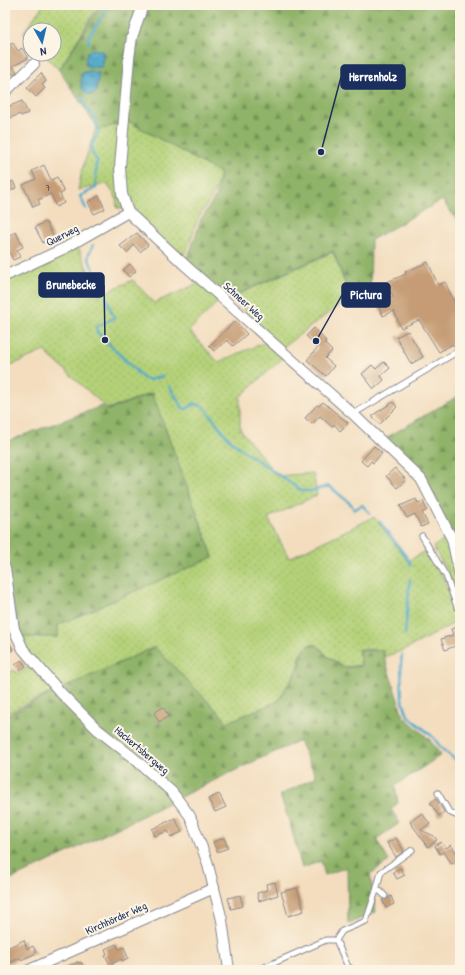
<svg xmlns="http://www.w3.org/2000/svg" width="465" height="975" viewBox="0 0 465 975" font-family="'Patrick Hand',sans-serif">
	<defs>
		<pattern id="grass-dots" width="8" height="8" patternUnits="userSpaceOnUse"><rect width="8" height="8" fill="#b4d178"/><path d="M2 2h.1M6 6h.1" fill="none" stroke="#9ab46a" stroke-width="1.8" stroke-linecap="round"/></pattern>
		<pattern id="forest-firs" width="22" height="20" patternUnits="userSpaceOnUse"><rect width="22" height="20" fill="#8fb368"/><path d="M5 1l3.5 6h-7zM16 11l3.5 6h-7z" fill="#749259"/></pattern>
		<pattern id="water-waves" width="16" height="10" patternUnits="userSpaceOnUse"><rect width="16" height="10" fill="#4da8cb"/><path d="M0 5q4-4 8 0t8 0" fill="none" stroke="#3f89a8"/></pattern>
	</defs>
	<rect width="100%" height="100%" fill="#fcf5e5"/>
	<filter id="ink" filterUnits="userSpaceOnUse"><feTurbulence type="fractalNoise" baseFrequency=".025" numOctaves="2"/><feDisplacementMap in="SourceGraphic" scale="8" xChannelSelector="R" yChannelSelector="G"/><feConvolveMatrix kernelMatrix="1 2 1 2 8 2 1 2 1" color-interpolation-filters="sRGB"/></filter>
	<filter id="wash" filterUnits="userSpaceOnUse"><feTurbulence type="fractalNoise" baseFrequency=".012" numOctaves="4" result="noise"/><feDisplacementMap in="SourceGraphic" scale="16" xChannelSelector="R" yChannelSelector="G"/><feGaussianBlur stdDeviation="0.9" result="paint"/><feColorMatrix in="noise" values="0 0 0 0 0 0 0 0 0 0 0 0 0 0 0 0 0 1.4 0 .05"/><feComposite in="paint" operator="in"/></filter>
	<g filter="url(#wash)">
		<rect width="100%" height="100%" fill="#f3ddbe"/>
		<g fill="url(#grass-dots)" stroke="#68806b">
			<path d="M43,5h56l-40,65 -16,-16h11v-24h-24v10l-7,-7z"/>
			<path d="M128,121l92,52 -6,21 -16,24 -10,30 -6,9 -54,-49h-11l-1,-11 -9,-13 -29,6 4,-20 15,-46z"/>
			<path d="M77,245l22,50 34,-15 21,23 45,-20 20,18 -30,30 29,31 48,-20 17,16 -43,39v32l37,47 36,-3 4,22 -49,23 21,40 85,-41 34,44 19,-11 16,27 12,33 5,7v3l-56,30 -19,7 -2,-7 -25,-1 3,16 -17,2 -17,-11 -10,-11 -7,-1 -10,10 -1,13 -21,34 -50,21 -73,-75 -94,42 -34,-40 -5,-12h36v-12l155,-69 -61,-163 -44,16 -64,-58 -39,17v-88z"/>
			<path d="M333,252l17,45 -67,50 -53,-49z"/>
			<path d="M449,537c5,23 11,44 11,67l-12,-31 -15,-26z"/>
			<path d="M31,665l24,26 -50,23v-39l9,-5 4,4z"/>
		</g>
		<g fill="url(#forest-firs)" stroke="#557163">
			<path d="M101,5h359v219l-18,-24 -71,40 -1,56 -19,2 -18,-47 -104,47 -43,-40 5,-9 10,-30 15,-23 4,-23 -92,-52 -29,9 -40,-60z"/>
			<path d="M152,393l61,164 -155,68v12h-37l-4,-9 -12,-51v-135l97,-36 6,4z"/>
			<path d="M460,395v160l-36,-77 -40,-39z"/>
			<path d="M310,644l7,1 10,11 17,12 18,-2 -4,-16h24l21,66 26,23 12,16 -46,31 3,17 -7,6 9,14 -24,16 13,22 -19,13 6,38 -28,12 -1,-57 -22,8 -4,-14 -19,7 -11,-41 -11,-32 36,-18 -17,-36c-100,44 -195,96 -294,141v-166l56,-27 94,-42 73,75 50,-21 22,-34 1,-12z"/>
		</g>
		<g fill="url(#water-waves)" stroke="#346c94">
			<path d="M91,49l12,2 -1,16h-13l-4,-3 2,-11z"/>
			<path d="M89,71l10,2 -3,19 -3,3c-12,0 -15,-15 -9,-23z"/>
		</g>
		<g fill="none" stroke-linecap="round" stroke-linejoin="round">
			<g stroke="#4da8cb" stroke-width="2.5">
				<path d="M89,43l-1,-6 22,-32"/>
				<path d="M83,97l-1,5 13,16 3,15c-6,11 -11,16 -1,27l-1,7v21l-16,8 6,13"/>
				<path d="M93,245l-5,11 3,9 12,23"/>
				<path d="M106,297l8,21 -18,9 1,5 46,46 6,2 14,-4"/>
				<path d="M169,386l14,22 4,1 6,-5 7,1 4,2 24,31 13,11 61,42h9l18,-5 22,18 3,6 8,-5 8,8"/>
				<path d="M379,521l29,38 3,6"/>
				<path d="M405,634l5,-55"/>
				<path d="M402,654l-1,10 1,35 6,17 24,20 11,14 17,13"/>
			</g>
		</g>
		<g id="blocks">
			<g fill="#c59c74">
				<path d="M13,43l5,8 4,-3 6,10 -15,8 4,6 -3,3 -9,-9v-19z"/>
				<path d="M41,73l5,8 -4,4 3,3 -9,9 -9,-9z"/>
				<path d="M22,101l6,12 -7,3 -1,-2 -15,6v-12z"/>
				<path d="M44,165l7,15 6,-3 7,15 -4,2 4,9 -8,4 -5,-13 -13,6 2,4 -7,3 -10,-22 13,-6 -4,-8z"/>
				<path d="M13,181l3,7 -8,4 -3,-7z"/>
				<path d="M99,196l6,13 -11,5 -6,-12z"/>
				<path d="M46,222l8,16 -11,5 -8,-16z"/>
				<path d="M16,232l7,15 -6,3 3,7 -7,3 -8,-18v-5z"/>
				<path d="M137,233l11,12 -8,7 -6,-7 -7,8 -7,-7z"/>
				<path d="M428,262l10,23 7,-3 15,32v31l-5,3 -2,-4 -14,8 -20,-32 -18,8 -7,-17 -11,5 -5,-11 15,-8 -6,-15 19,-8 -1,-2z"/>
				<path d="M130,264l6,7 -7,6 -6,-7z"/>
				<path d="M235,321l12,13 -14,12 -6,-6 -13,11 -5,-5z"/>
				<path d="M314,328l12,13 -2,2 8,8 -7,7 9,8 -8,10 -19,-16 11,-13 -12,-11z"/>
				<path d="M408,331l15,26 -12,7 -15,-27z"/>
				<path d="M384,362l6,6 -9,8 3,4 -10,9 -12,-15 10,-9 4,4z"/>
				<path d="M323,402l25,21 -8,8 -6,-7 -2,3 -12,-11 -8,8 -7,-6 12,-13 2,1z"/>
				<path d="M393,402l4,5 -17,17 -7,-6v-3z"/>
				<path d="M374,446l8,7 -9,10 -2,-2 -4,5 -6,-5z"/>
				<path d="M395,468l11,12 -9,8 -11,-12z"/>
				<path d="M416,499l2,4 5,-2 4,9 -5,3 6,11 -7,3 -6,-13 -8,4 -7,-12z"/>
				<path d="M460,626v24l-2,-5 -13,5 -4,-11 12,-4 -2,-6z"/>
				<path d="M5,634l8,16 -8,4z"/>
				<path d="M21,660l5,6 -7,5 -5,-5z"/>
				<path d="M163,707l6,9 -10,6 -5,-9z"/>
				<path d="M219,794l7,13 -11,5 -7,-13z"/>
				<path d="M436,799l8,13 -5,4 -9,-13z"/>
				<path d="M422,813l8,11 -9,6 13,6 3,4 -9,7 -18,-25z"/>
				<path d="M175,818l7,14 -11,5 -3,-6 -13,5 -3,-7z"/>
				<path d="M224,838l4,10 -11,4 -4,-10z"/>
				<path d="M396,838l8,13 -8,6 -9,-14z"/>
				<path d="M441,842l5,6 5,-3 9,13v3l-4,3 -1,-2 -3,2 -8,-12 -4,2 -5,-8z"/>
				<path d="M400,868l5,7 -8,4 -4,-7z"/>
				<path d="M275,882l3,13 -19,6 -2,-8 10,-3 -1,-6z"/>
				<path d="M297,888l7,23 -16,5 -7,-24z"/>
				<path d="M240,895l3,11 -12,3 -3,-11z"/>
				<path d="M391,896l3,8 -8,4 -4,-8h4z"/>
				<path d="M24,940l3,9 6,-3 3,7 -15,7 -1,-2 -15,7v-16z"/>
				<path d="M116,944l3,5 5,-2 4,11 -6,3 -1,-2 -11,6 -5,-10 2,-1 -2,-5z"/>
				<path d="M78,962l1,1 2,-1 3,8h-25z"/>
			</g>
		</g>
	</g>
	<g filter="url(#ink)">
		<use href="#blocks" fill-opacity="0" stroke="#87868e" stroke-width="1"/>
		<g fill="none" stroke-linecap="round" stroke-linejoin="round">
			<g stroke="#87868e" stroke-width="7">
				<g id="service">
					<path d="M353,414l107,-64"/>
					<path d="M422,536l24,40 11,31 3,3"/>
					<path d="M438,793l11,19 11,5"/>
					<path d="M376,891l5,-19 31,-22"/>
					<path d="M336,940l6,-9 24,-10 10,-30h4l5,5"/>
					<path d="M258,970l68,-30h10l12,27 6,3"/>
				</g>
			</g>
			<g stroke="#87868e" stroke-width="12">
				<g id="minor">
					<path d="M143,5l-11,32 -3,21 -9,109 2,27 6,18 59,55 166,147 68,65 31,60 8,37"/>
					<path d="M5,92l29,-28"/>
					<path d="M5,276l60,-28 63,-36"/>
					<path d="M5,568l9,61 9,20 38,44 36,36 39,31 36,32 18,24 17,45 15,59 7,50"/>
					<path d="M29,970l185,-82"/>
				</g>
			</g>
			<use href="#service" stroke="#fff" stroke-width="5"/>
			<use href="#minor" stroke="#fff" stroke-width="10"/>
		</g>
	</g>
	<g text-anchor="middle" stroke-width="4" stroke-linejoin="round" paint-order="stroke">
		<g font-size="9" fill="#464a64">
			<text x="48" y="191">7</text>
		</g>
		<g font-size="11" fill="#1b2f5e" stroke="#fcf5e5">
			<text transform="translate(62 235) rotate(-27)" y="4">Querweg</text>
			<text transform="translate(244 301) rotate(42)" y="4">Schneer Weg</text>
			<text transform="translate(142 750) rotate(40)" y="4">Hackertsbergweg</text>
			<text transform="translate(116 918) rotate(-24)" y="4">Kirchhörder Weg</text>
		</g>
	</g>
	<path fill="none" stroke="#1b2f5e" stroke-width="1.5" d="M321 152L341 77M105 340L104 285M316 341L342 295"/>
	<g fill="#1b2f5e" stroke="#fcf5e5" stroke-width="1.5">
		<circle cx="321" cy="152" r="4"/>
		<circle cx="105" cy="340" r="4"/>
		<circle cx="316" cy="341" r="4"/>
	</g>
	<g fill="#1b2f5e" stroke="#1b2f5e" stroke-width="1.5">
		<rect x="341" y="65" width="64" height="24" rx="4"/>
		<rect x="39" y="273" width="65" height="24" rx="4"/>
		<rect x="342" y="283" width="48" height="24" rx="4"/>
	</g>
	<g font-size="12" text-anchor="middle" font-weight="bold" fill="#fff">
		<text x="373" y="81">Herrenholz</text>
		<text x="71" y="289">Brunebecke</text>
		<text x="366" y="299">Pictura</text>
	</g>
	<rect width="465" height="975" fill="none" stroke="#fcf5e5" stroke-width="20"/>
	<g transform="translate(42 42) rotate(172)"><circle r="19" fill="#fcf5e5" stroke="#a2a6af"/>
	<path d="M0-3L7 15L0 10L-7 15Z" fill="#1f6fb2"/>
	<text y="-6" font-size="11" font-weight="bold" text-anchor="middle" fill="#1b2f5e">N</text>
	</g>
</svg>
